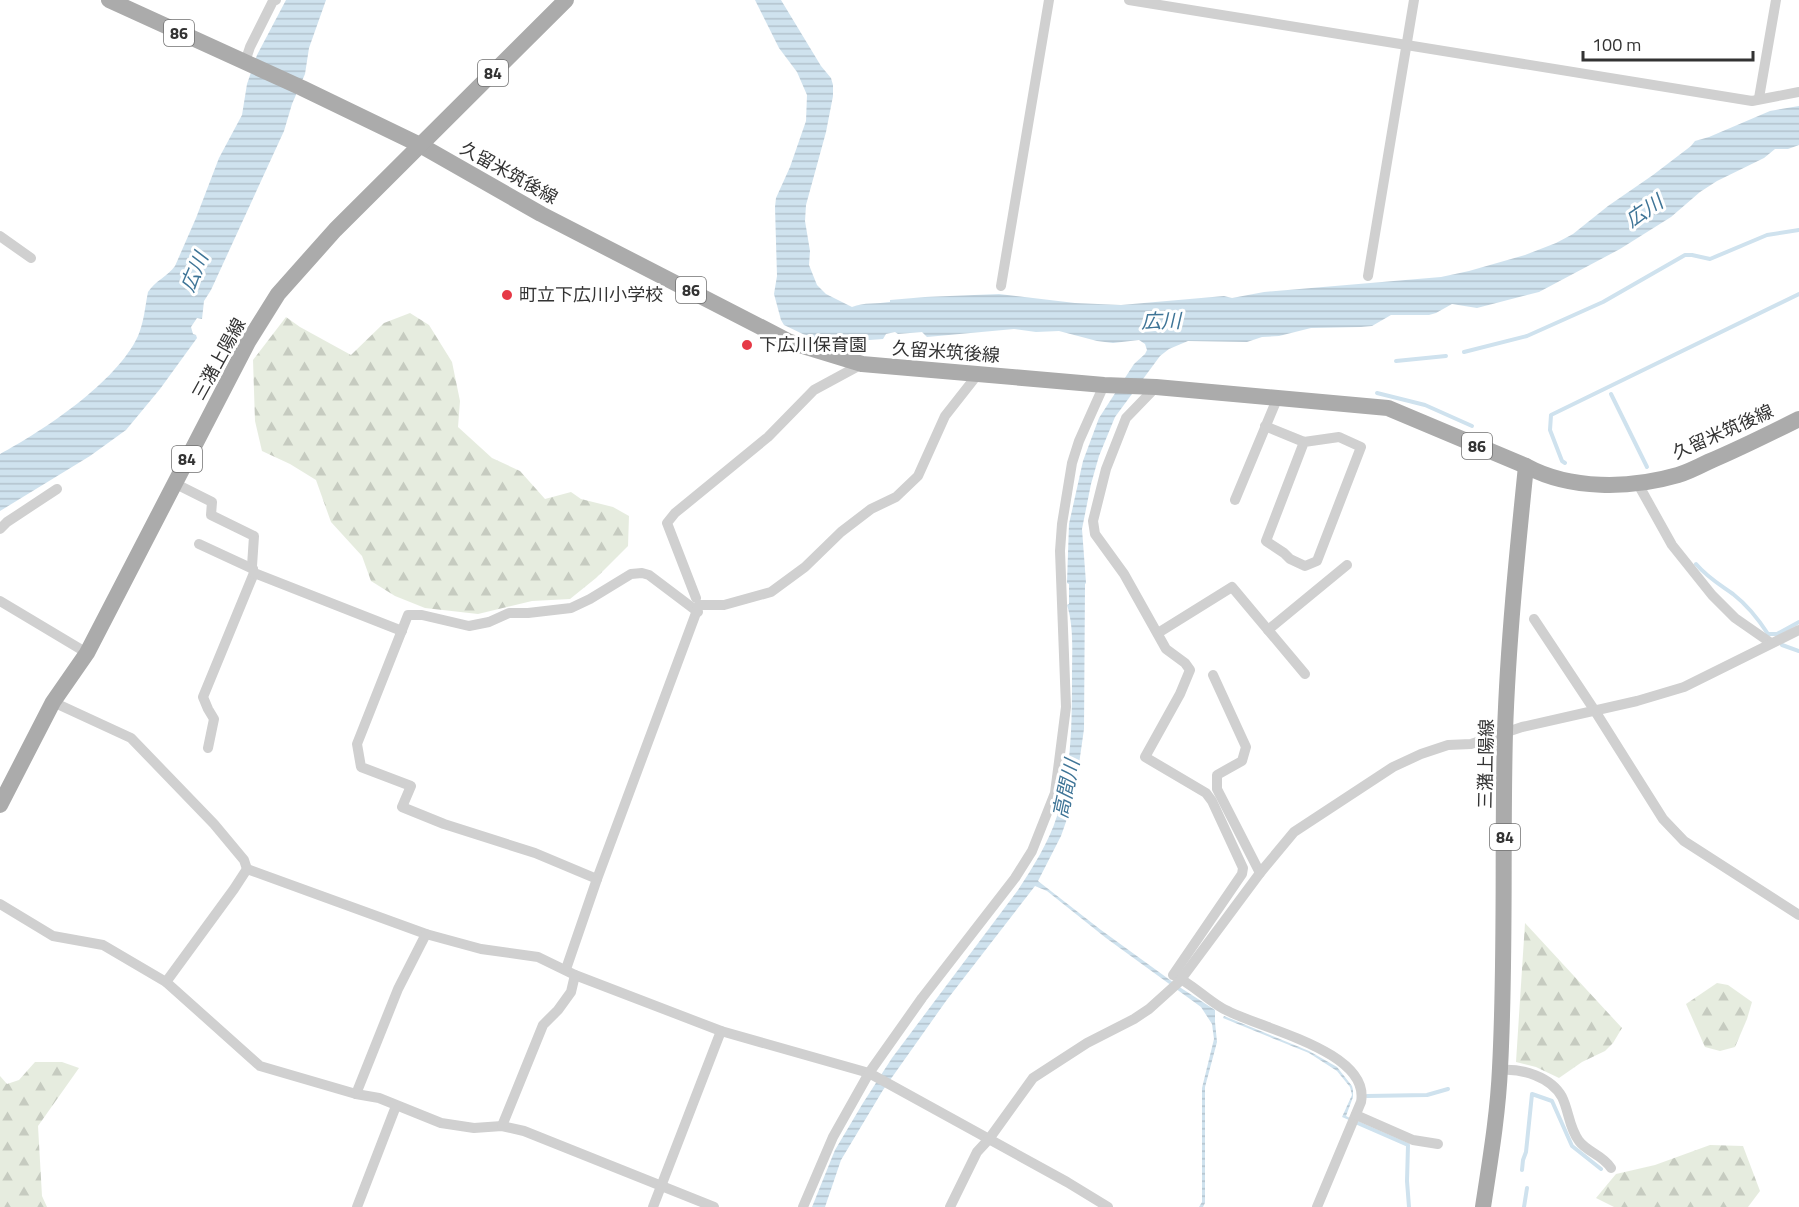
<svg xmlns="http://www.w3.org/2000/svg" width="1799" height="1207" viewBox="0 0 1799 1207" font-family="'Titillium Web','Noto Sans JP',sans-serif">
	<defs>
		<pattern id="forest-firs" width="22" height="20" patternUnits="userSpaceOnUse" patternTransform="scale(1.5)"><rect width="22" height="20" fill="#e6ecdf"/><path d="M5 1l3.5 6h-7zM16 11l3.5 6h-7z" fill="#c6cbc0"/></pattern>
		<pattern id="water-rules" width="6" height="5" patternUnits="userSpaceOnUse" patternTransform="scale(1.5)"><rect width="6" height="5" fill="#cfe2ee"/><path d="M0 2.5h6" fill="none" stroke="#b2c2cd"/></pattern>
	</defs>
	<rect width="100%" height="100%" fill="#fff"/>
	<g fill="url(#forest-firs)">
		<path d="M410,313l19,12 23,37 8,39 -2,26 34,31 28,13 25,28 26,-7 10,7 32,8 16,9 -1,30 -32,32 -26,21 -38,2 -54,13 -53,-6 -30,-12 -24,-15 -9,-25 -31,-34 -15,-42 -26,-16 -28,-13 -7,-30 -2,-61 33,-43 14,10 51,28 33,-32z"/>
		<path d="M1525,923l97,105 -9,15 -8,8 -23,11 -23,16 -23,-11 -20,-5z"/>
		<path d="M1717,983l11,2 24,17 -5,17 -12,28 -15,4 -15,-4 -19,-43z"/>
		<path d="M35,1062h27l17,6 -41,58 4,70 5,11h-47v-131l7,8 12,-4z"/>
		<path d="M1710,1145l33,1 17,45 -12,16h-134l-18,-9 20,-24 39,-9z"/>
	</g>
	<g fill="url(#water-rules)">
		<path d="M286,0h40l-17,48 -4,26 -13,30 -8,27 -73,159 -7,11 -2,18 -5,-1 -6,9 2,7 3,1 1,3 -37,51 -34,41 -36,26 -90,55v-57c43,-23 117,-72 138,-118 6,-14 7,-29 10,-44 7,-11 20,-16 27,-26l21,-48 23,-60 23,-43 5,-31 10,-29z"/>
		<path d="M755,0h26l40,66 10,12 2,7v11l-7,36 -20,73 -1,16 5,30 -1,14 8,20 9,9 26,13c12,-5 25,-3 38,-5v-2l35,-3 74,-3 76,9 46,2 103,-9 8,2 32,-6 177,-15 28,-6 56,-16 31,-12 17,-9 35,-28 45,-31 38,-29 4,-5 14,-4 61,-26 29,-5v39l-11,4h-13l-11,9 -47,23 -17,11 -29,25 -51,32 -81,43 -62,16 -25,-4 -16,9 -7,2h-38l-19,11 -11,1 -50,1 -32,8 -17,1 -15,5 -59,-1 -19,8 -9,7 -45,61 -16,39 -8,28 -9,45 4,54 -1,1 -1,145 -10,70 -13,37 -23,45 63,49 80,58 34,22v12l2,20 -12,45v116l-2,4h-4l3,-5v-114l12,-49 -2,-15 -11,-17 -95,-69 -59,-47 -12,-5 -89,115 -63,89 -42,70 -16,47h-13l23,-57 28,-47 29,-45 126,-168c15,-23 31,-48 39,-74 15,-45 15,-95 15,-142 0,-23 2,-47 -5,-69l2,-1v-20l-2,-1 2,-59 14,-63 16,-43 35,-54 11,-10 2,-4 -2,-6 -6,-4 -26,3 -16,-2 -38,-10 -23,1 -22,-3 -87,8 -5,-5 -24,2 -3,-2 -9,2 -3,5 -27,2 -17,-3 -9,5 -23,-7 -23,-11 -3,-5 -7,-26 3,-18 -2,-69 1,-9 14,-31 16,-46 1,-26 -10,-23 -18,-24z"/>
		<path d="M1224,1016l85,35 28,16 15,19 1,4v7l-7,19 10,5v2l-14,-6 10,-22 -2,-8 -13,-16 -28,-18 -86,-35z"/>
	</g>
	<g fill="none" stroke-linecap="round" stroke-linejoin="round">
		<g stroke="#cfe2ee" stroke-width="4">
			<path d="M1464,352l63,-16 76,-34 82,-47h7l18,4 57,-24 32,-5"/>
			<path d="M1396,361l50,-5"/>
			<path d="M1377,393l48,12 47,21"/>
			<path d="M1611,394l36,73"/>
			<path d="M1565,463l-3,-2 -12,-31 1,-15 248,-121"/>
			<path d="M1696,564c12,14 23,20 37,30 14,11 26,26 35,40h9l22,-12"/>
			<path d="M1782,645l17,6"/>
			<path d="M1367,1096l60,-1 21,-6"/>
			<path d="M1353,1121l55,24 -1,36 2,26"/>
			<path d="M1522,1170l1,-10 3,-8 6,-58 20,7 20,45 29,23"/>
			<path d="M1524,1207l3,-19"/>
		</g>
		<g stroke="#d0d0d0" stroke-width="10">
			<path d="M1129,0l623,101 47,-9"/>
			<path d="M245,62l5,-15 23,-46 3,-1"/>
			<path d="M1759,98l17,-98"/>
			<path d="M0,236l31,22"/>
			<path d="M1368,276l46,-276"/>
			<path d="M1001,286l48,-286"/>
			<path d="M1156,387l-30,31 -20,51 -13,52 2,13 29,40 42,75 19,14 5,7 -10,24 -35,63 61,36 6,8 31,67 -1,6 -69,101c18,8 32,23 49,33 34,20 149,42 139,94l-44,105"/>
			<path d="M1265,426l39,16 35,-5 22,10 -44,114 -12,5 -15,-7 -6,-6 -18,-12 38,-99"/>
			<path d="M174,483l38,19 -1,13 43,21 -2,30 2,7 -51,124 5,12 6,10 -6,29"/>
			<path d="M1638,484l34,61 40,50 23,23 36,25"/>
			<path d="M1235,500l42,-101"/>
			<path d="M0,529l7,-7 50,-33"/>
			<path d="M199,544l54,25"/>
			<path d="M254,573l148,58"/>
			<path d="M696,598l-29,-75 8,-10 93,-76 46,-47 48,-26"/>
			<path d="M0,601l87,52"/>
			<path d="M1534,619l61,92 68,108 21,22 115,74"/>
			<path d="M1268,630l79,-65"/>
			<path d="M1158,633l74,-46 73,87"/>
			<path d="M1213,675l33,72 -4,14 -25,14v14l43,84"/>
			<path d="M53,702l78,36 83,86 30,36 3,9"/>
			<path d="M247,869l179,65 55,15 57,8 37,18 146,56 148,42 198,109 41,25"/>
			<path d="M597,879l-62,-26 -91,-29 -42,-17 9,-21 -50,-19 -4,-23 51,-129h14l47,11 20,-4 20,-9h19l43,-5 19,-9 41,-25 11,-1 7,2 49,37"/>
			<path d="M0,904l53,32 50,9 63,37 94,84 96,28 23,4 62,25 33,5 28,-2 22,5 190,76"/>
			<path d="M566,969l31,-90 102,-274h25l47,-13 34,-25 36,-35 30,-23 25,-12 22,-21 27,-60 33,-42"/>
			<path d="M166,982l68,-93 13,-20"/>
			<path d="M1500,1070c22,-2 51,7 62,27 7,14 7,31 17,44 8,11 24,14 32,27"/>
			<path d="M356,1094l42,-105 28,-55"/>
			<path d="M1356,1115l57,25 25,4"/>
			<path d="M502,1126l41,-101 15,-15 13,-18 4,-17"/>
			<path d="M357,1207l39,-101"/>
			<path d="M653,1207l68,-176"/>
			<path d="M803,1207l30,-70 36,-64 53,-75 93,-120 17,-27 23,-58 11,-86 -6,-156 2,-27 10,-61 7,-22 25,-56"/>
			<path d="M950,1207l27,-55 12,-13 44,-61 54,-35 47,-24 15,-10 30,-27 81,-109 34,-41 99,-65 28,-13 27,-9 23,-1 51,-17 115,-26 47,-14 115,-57"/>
		</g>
		<g stroke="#ababab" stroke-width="16">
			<path d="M109,0l193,88 118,57 121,69 249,128 72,22 242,21 52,2 232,21 138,58c44,24 104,23 152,9 10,-3 20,-8 30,-13 31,-13 61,-28 91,-43"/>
			<path d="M0,805l53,-103 34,-49 161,-311 30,-48 57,-64 231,-230"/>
			<path d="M1483,1207c7,-46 15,-93 17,-139 6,-112 2,-224 5,-336 3,-89 12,-178 21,-266"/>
		</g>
	</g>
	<g fill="#e63946" stroke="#fff" stroke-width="2">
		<circle cx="507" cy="295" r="6"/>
		<circle cx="747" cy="345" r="6"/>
	</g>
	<g text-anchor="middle" stroke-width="6" stroke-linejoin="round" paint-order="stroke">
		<g fill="#fff" stroke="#707070" stroke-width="1.5">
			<rect x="164" y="20" width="30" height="26" rx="4.5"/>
			<rect x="478" y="60" width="30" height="26" rx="4.5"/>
			<rect x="676" y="277" width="30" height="26" rx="4.5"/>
			<rect x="1462" y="433" width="30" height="26" rx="4.5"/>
			<rect x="172" y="446" width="30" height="26" rx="4.5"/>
			<rect x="1490" y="824" width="30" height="26" rx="4.5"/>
		</g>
		<g font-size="16" font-weight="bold" fill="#333">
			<text x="179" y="39">86</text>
			<text x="493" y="79">84</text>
			<text x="691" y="296">86</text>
			<text x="1477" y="452">86</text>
			<text x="187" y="465">84</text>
			<text x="1505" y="843">84</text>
		</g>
		<g font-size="18" fill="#333" stroke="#fff">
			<text transform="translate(509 173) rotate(29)" y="6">久留米筑後線</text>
			<text transform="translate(946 352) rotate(4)" y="6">久留米筑後線</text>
			<text transform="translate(219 359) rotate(-61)" y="6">三潴上陽線</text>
			<text transform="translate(1723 432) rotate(-24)" y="6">久留米筑後線</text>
			<text transform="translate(1486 764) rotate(-89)" y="6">三潴上陽線</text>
		</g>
		<g font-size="18" fill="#333" stroke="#fff" text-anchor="start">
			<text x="519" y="301">町立下広川小学校</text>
			<text x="759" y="351">下広川保育園</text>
		</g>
		<g font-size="20" font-style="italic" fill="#3f7597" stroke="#fff">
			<text transform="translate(1644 211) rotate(-34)" y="7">広川</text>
			<text transform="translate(194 272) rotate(-67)" y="7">広川</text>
			<text transform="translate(1161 321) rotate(-1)" y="7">広川</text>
			<text transform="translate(1066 789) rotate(-78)" y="7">高間川</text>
		</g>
	</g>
	<path d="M1583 51v9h170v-9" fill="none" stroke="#333333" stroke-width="3"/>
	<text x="1592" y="51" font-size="18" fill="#333333" stroke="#ffffff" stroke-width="4.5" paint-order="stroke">100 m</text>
</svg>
